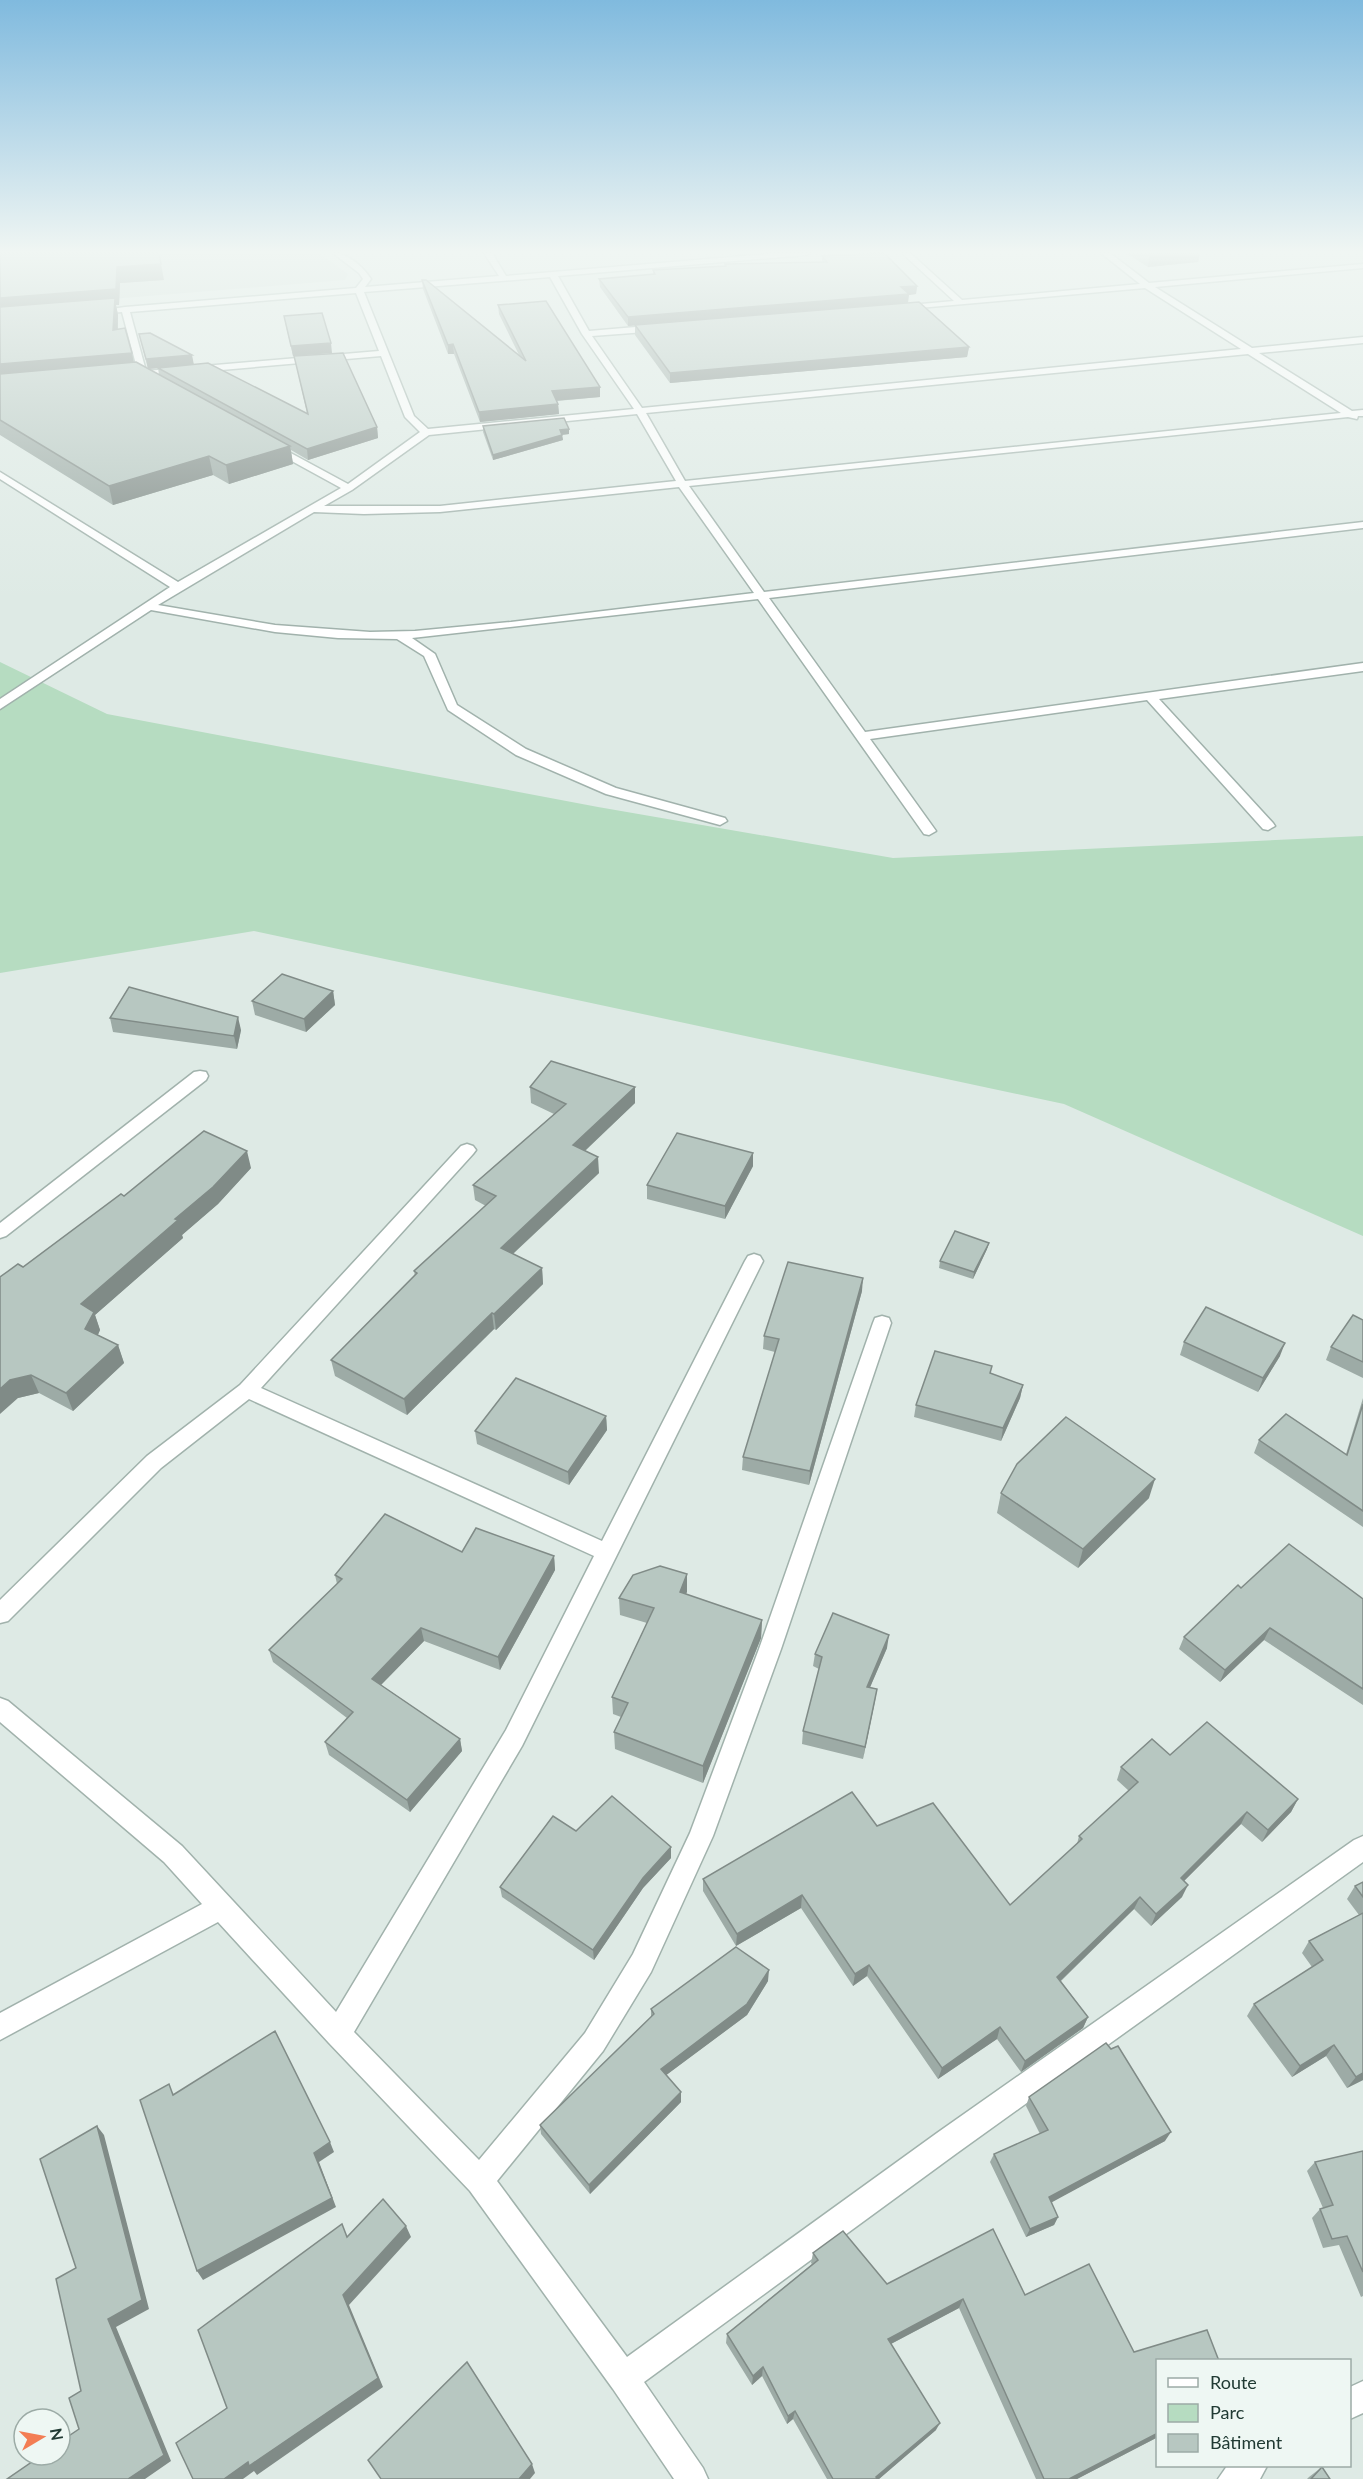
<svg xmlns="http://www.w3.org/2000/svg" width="1363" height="2479" viewBox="0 0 1363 2479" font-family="Lato,sans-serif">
	<rect width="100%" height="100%" fill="#deeae5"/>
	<path fill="#ccdad4" d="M0,253h319l29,21 -3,6 -345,28z"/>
	<path fill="#b6dcc1" d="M0,662l107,52 491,93 295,51 470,-22v400l-299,-132 -810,-173 -254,42z"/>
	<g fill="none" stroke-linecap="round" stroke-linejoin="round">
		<g stroke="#a1b2ac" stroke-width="3">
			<g id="minor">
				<path d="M333,253c15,0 30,14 38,26l-6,8 134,-11 -15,-23h8l14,23 274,-23h30l-4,2 -248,21 31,55 70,-6 4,3 -4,3 -67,5 50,72 599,-59 -96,-61 -249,22v-4h3l55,-5 -52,-48h8l52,47 178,-16 -39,-31h9l39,30 214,-19v4l-208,19 97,61 111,-11v6l-104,10 93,58 11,-1v6h-5l-1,3 -9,-2 -659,69 75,106 599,-70v6l-594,70 96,134 498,-69v8l-204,28 114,124 2,3 -7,4 -5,-1 -116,-129 -277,39 66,92 -7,4 -5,-1 -166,-235 -346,39 23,16 22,51 69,44 90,39 109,30 2,3 -7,4 -114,-31 -90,-39 -68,-45 -24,-54 -27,-17 -59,-1 -63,-6 -124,-22 -151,99v-10l170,-112 -170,-108v-7l178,110 163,-94 -73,-40v-4h6l74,40 72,-52 -15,-15 -24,-61 -229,20 5,4 -4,3 -24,-8 9,-3 -16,-60 -27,2 -4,-2 34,-5 231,-19 7,-9 -4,-6zM550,277l32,57 52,75 -206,20 -14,-13 -50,-124zM356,293l23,58 -233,20 -16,-59zM1248,354l93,59 -656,68 -39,-68zM637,414l39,67 -236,25h-116l28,-16 77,-55zM679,487l75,106 -243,29 -96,9 -45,1 -95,-7 -117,-20 156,-93 50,2 76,-2z"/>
				<path d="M200,1071l6,1 2,4 -2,4 -200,156 -6,2v-15l194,-151z"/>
				<path d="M467,1144l6,2 3,4 -3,4 -212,234 341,153 143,-280 3,-5 6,-2 6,2 3,5 -241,485 -168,286 125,128 106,-127 48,-79 57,-121 69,-184 114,-326 2,-5 7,-2 7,2 2,5 -110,326 -68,187 -62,136 -48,79 -106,130 130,176 310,-224 417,-293 9,-4v26l-406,291 -313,229 59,86 5,11h-34l-61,-90 -143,-198 -141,-148 -111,-121 -218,118v-27l202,-109 -38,-42 -164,-140v-24l8,3 174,145 154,166 170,-282 88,-174 -345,-157 -88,69 -153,153 -8,2v-23l147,-144 93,-71 221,-239z"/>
				<path d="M1363,2381v32l-13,6v-32z"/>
				<path d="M1227,2466h40l-7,13h-42z"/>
			</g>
		</g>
		<use href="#minor" fill="#fff" fill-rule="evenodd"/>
	</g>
	<g fill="#9daba6" fill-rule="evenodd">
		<path d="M0,253l164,27 -44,3 -1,22h-3l2,10v14l14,24 2,9 14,7 -9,-35 55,30 113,49 -13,-57h-1l-7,-30 -2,-10 48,37 -31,2 76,72 1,11 -70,22 -17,-10 2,14 -64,20 -16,-9 -100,30 -113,-70zM158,368l1,7 -11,-6z"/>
		<path d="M1126,253h74l-2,9 -50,5z"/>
		<path d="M822,256l95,30 -1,8 -288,32 -28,-39 -1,-8 54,-4v-5l72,-4v-2l97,-2z"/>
		<path d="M422,280l97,75 -20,-41 -1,-9 102,82v10l-43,4 1,3 1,10 -79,8 -26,-68h-6l-25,-65z"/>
		<path d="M635,325l334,22 -2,10 -297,26 -35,-48z"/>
		<path d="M483,426l86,8 -7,1 1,5 -70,20 -10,-28z"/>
		<path d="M333,991l2,14 -29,27 -51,-17 -3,-14z"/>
		<path d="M110,1018l131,12 -4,19 -124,-17z"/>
		<path d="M530,1087h105v16l-50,48 14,22 -86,81 29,14 1,16 -47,46 -2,-1 -87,86 -72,-39 -4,-16 84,-84 -1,-5 72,-65 -11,-6 -2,-15 81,-71 -23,-11z"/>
		<path d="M753,1153v13l-28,53 -78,-20v-14z"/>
		<path d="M251,1168l-33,36 -36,31 1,3 -88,77 5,15 -2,5 20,10 6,18 -51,48 -34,-18 -21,5 5,-131 101,-71z"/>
		<path d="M989,1243l-2,6 -14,30 -34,-11 1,-7z"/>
		<path d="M862,1291l-53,194 -67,-15 1,-13 32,-105 -12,-3 1,-13z"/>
		<path d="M1363,1320v58l-37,-18 5,-13z"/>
		<path d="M1184,1342l96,14 -22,36 -78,-37z"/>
		<path d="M991,1374l32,11 -3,13 -19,43 -87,-24 2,-12z"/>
		<path d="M1363,1398v129l-109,-74 5,-13 87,14z"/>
		<path d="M606,1416l1,14 -38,55 -92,-41 -2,-13z"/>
		<path d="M1001,1493l148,5 -71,70 -81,-55z"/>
		<path d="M462,1552l92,4 1,14 -55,100 -76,-29 -43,44 79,54 2,12 -52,61 -81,-57 -4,-13 22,-24 -74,-56 -4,-12 68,-66 -2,-9z"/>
		<path d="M687,1574l-1,20 76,26 -1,18 -58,145 -88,-34 -1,-17 7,-15 -8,-3 -1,-17 35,-74 -27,-8 -1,-17z"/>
		<path d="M1241,1588l122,11v106l-99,-65 -44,42 -41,-33 5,-12z"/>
		<path d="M887,1648l-17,39 7,2 -14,70 -61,-15 1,-13 16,-62 -6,-3 2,-12z"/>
		<path d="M1170,1755l128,44 -7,13 -29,30 -21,-18 -57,57 -2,16 -31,29 -17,-17 -73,72 27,36 -5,11 -62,44 -24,-33 -59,40 -71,-103 -14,10 -52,-78 -65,38 -33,-55v-12l174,-53 133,79 67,-61 2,-8 50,-45 -12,-11 4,-13z"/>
		<path d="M576,1831l95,16v11l-28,30 -49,72 -92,-63 -2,-10z"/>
		<path d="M1363,1882v198l-16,8 -21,-32 -34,21 -45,-61 7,-12 58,-37 -10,-14 7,-12 50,-26 -12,-16 8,-13z"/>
		<path d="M768,1981l-21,34 -81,60 15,27 -91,92 -49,-60 -1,-9 111,-108v-8z"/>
		<path d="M1029,2097l136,44 -114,61 7,15 -4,8 -28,12 -36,-75 4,-8 46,-20 -14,-28z"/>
		<path d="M1363,2151v145l-2,1 -22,-52 -16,3 -11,-30 8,-9 3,-1 -16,-37 8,-9z"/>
		<path d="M813,2253l74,31 138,11 133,142 -81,42h-41l-77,-171 -68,36 45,86 -57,49h-52l-34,-60 -6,5 -25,-48 -10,9 -26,-42 1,-9 85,-70 -1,-1z"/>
		<path d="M1322,2467l8,12h-23l2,-2z"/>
	</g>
	<g fill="#808b87">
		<path d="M1150,253h50l-2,9 -50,5z"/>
		<path d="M161,264l3,16 -44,3 -1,22h-3l2,10 -1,31 -117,-31v-17l117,-31z"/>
		<path d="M917,286l-1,8 -7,1 -1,8 -280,23v-9z"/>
		<path d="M331,343l1,10 -39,3 -2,-10z"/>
		<path d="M453,344l1,10h-6v-9z"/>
		<path d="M969,347l-2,10 -297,26v-10z"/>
		<path d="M132,353l3,17 -135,12v-18z"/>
		<path d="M192,355l2,10 -46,4 -2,-10z"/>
		<path d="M600,387v10l-47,4 -1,-10z"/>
		<path d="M558,404l1,10 -79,8 -1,-10z"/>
		<path d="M377,427l1,11 -70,22 -1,-11z"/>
		<path d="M569,429v5l-9,1v-5z"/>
		<path d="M562,435l1,5 -70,20v-5z"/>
		<path d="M290,446l3,18 -64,20 -3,-19z"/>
		<path d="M209,456l4,19 -100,30 -4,-19z"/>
		<path d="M333,991l2,14 -29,27 -2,-13z"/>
		<path d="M238,1017l3,13 -4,19 -3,-13z"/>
		<path d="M635,1087v16l-61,58 -1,-16z"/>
		<path d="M247,1151l4,17 -33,36 -36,31 1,3 -88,77 5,15 -8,17 -7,-18 -4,-25 94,-85z"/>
		<path d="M753,1153v13l-28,53v-13z"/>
		<path d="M598,1157l1,16 -96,90 -2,-15z"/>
		<path d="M989,1243l-2,6 -14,30 1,-7z"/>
		<path d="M542,1268l1,16 -47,46 -2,-16z"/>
		<path d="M863,1278l-1,13 -53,194 1,-14z"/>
		<path d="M492,1313l2,16 -87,86 -3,-16z"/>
		<path d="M1285,1343l-5,13 -22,36 5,-14z"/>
		<path d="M118,1345l6,18 -51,48 -7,-18z"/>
		<path d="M31,1375l8,18 -21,5 -18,16v-25l10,-9z"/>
		<path d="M1023,1385l-3,13 -19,43 2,-13z"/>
		<path d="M606,1416l1,14 -38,55 -1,-13z"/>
		<path d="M1155,1479l-6,19 -71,70 5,-19z"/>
		<path d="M554,1556l1,14 -55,100 -2,-13z"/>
		<path d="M687,1574v18l-7,17v-17z"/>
		<path d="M762,1620l-1,18 -58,145v-17z"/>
		<path d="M421,1628l3,13 -49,50 -3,-12z"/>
		<path d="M1270,1628l-6,12 -44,42 5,-12z"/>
		<path d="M889,1635l-2,13 -22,51 2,-12z"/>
		<path d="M877,1689l-2,12 -12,58 2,-12z"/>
		<path d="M460,1739l2,12 -52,61 -3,-12z"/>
		<path d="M1298,1799l-7,13 -29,30 6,-12z"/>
		<path d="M1247,1812l-6,12 -66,66 6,-12z"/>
		<path d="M671,1847v11l-28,30 -49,72 -1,-10 50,-72z"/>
		<path d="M1188,1885l-6,12 -31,29 5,-12z"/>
		<path d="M802,1895l-1,13 -65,38 1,-12z"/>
		<path d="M1140,1897l-6,12 -81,79 4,-11z"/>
		<path d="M869,1965l-2,11 -14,10 2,-12z"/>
		<path d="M769,1970l-1,11 -21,34 -86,64v-10z"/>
		<path d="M1088,2017l-5,11 -62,44 4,-11z"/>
		<path d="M1000,2027l-3,12 -59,40 4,-11z"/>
		<path d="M1334,2045l-8,11 -34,21 8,-11z"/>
		<path d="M1363,2073v7l-16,8 9,-11z"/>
		<path d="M681,2092v10l-91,92 -1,-9z"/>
		<path d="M97,2126l7,9 45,174 -33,18 55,134 -26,18h-17l-20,-160z"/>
		<path d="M1171,2132l-6,9 -120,65 4,-9z"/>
		<path d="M330,2142l4,10 -15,10 17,45 -133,73 -6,-9 117,-118z"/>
		<path d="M1058,2217l-4,8 -28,12 4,-8z"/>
		<path d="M406,2226l5,11 -62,68 34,82 -126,88 -3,-4 -11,8h-19l119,-184z"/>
		<path d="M963,2299l-4,9 -74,39 3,-8z"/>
		<path d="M763,2367l-1,9 -10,9 1,-9z"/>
		<path d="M795,2411l-2,8 -6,5 1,-8z"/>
		<path d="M940,2423l-4,7 -57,49h-4l1,-2z"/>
		<path d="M1158,2433v4l-81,42h-8z"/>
		<path d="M532,2464l3,9 -5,6h-11z"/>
	</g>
	<g fill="#b7c7c1" stroke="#808b87" stroke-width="1.5">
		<path d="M0,253h159l2,11 -44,3 -1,22 -116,9z"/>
		<path d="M884,253l33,33 -16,1 8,7 -281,23 -29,-38 56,-5 -2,-4 73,-4 -1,-2 102,-2 -5,-6z"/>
		<path d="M422,280h4l100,81 -28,-56 48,-4 54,86 -48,4 6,13 -79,8 -26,-68 -5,1z"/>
		<path d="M115,298l-2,32 12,-2 7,25 -132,11v-57z"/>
		<path d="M919,302l50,45 -299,26 -35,-48z"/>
		<path d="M322,313l9,30 -40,3 -7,-30z"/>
		<path d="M150,333l42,22 -46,4 -7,-25z"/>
		<path d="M343,353l34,74 -70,22 -149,-81 50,-5 100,51 -14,-58z"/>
		<path d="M136,362l154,84 -64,19 -17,-9 -100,30 -109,-66v-46z"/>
		<path d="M564,418l5,11 -9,1 2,5 -69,20 -10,-29z"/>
		<path d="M282,974l51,17 -29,28 -52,-18z"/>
		<path d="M129,987l109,30 -4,19 -124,-18z"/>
		<path d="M551,1061l84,26 -62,58 25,12 -97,91 41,20 -48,46 -2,-1 -88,86 -73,-39 86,-87 -3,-2 82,-75 -23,-11 93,-81 -36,-17z"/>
		<path d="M204,1131l43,20 -34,36 -38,32 3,1 -97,84 13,8 -9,17 33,16 -52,48 -35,-18 -21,5 -10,9v-112l18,-13 5,3 98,-73 3,2z"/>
		<path d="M677,1133l76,20 -28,53 -78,-21z"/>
		<path d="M955,1231l34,12 -15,29 -34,-11z"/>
		<path d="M788,1262l75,16 -53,193 -67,-14 36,-118 -15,-3z"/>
		<path d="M1206,1307l79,36 -22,35 -79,-36z"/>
		<path d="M1353,1315l10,5v42l-32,-15z"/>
		<path d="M935,1351l57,15 -2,7 33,12 -20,43 -87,-23z"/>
		<path d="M516,1378l90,38 -38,56 -93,-41z"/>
		<path d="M1363,1404v107l-104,-71 27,-26 61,41z"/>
		<path d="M1066,1417l89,62 -72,70 -82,-56 16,-29z"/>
		<path d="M385,1514l77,38 14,-24 78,28 -56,101 -77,-29 -49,51 88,60 -53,61 -82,-58 28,-30 -84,-62 73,-71 -7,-4z"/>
		<path d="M1289,1544l74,55v90l-93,-61 -45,42 -41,-33 54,-52 3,3z"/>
		<path d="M660,1566l27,8 -7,18 82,28 -59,146 -89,-34 14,-29 -16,-6 42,-89 -35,-10 14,-23z"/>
		<path d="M833,1613l56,22 -22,52 10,2 -12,58 -62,-16 19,-74 -7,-3z"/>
		<path d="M1207,1722l91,77 -30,31 -21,-18 -66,66 7,7 -32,29 -16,-17 -83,80 31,40 -63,44 -25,-34 -58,41 -73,-103 -14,9 -53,-79 -65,39 -34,-55 149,-87 25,34 56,-23 77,102 72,-66 -3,-3 59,-54 -17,-15 31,-28 18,16z"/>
		<path d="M612,1796l59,51 -28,31 -50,72 -93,-63 53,-71 23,15z"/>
		<path d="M1363,1882v15l-8,-11z"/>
		<path d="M1363,1913v160l-7,4 -22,-32 -34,21 -46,-62 69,-44 -14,-19z"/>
		<path d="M736,1947l33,23 -22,34 -86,65 20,23 -92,93 -49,-60 114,-111 -3,-5z"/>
		<path d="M275,2031l55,111 -16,11 18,45 -135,73 -57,-171 29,-16 4,11z"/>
		<path d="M1106,2043l5,6 7,-3 53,86 -122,65 9,20 -28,12 -36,-75 54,-24 -19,-33z"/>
		<path d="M97,2126l45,174 -34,19 56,136 -36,24h-121l35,-24h18v-13l19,-13 -10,-31 12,-7 -25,-112 20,-11 -36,-109z"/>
		<path d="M1363,2151v121l-16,-36 -15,3 -12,-30 13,-4 -18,-43z"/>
		<path d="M383,2199l23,27 -63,69 35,83 -129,88 -1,-4 -24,17h-31l-17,-36 51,-35 -29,-78 144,-106 5,13z"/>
		<path d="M993,2229l32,66 64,-31 45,88 73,-22 12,31h-61v72l-89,46h-25l-81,-180 -75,40 52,84 -64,54 1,2h-44l-38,-68 -7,5 -25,-49 -10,9 -26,-42 91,-74 -5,-7 30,-22 44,53z"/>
		<path d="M467,2362l65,102 -13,15h-138l-13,-19z"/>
		<path d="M1322,2467l8,12h-19z"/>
	</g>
	<linearGradient id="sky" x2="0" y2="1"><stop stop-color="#80bade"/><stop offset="0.42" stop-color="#f0f6f3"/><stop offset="1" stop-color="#f0f6f3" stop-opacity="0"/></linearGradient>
	<rect width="1363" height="600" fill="url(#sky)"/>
	<rect x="1156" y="2359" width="195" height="108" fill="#eef7f3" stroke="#9caba6" stroke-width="1.5"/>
	<rect x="1168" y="2378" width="30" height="9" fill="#ffffff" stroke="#9caba6" stroke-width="1.5"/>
	<text x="1210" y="2389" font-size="18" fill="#203a33">Route</text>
	<rect x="1168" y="2404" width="30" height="18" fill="#b6dcc1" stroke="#9caba6" stroke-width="1.5"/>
	<text x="1210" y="2419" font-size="18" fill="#203a33">Parc</text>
	<rect x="1168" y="2434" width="30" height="18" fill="#b7c7c1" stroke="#9caba6" stroke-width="1.5"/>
	<text x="1210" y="2449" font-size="18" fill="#203a33">Bâtiment</text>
	<g transform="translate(42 2437) rotate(80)"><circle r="28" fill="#eef7f3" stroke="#9caba6" stroke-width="1.5"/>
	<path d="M0-4.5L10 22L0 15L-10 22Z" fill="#f37d53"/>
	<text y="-9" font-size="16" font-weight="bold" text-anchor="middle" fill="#203a33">N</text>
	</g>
</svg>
